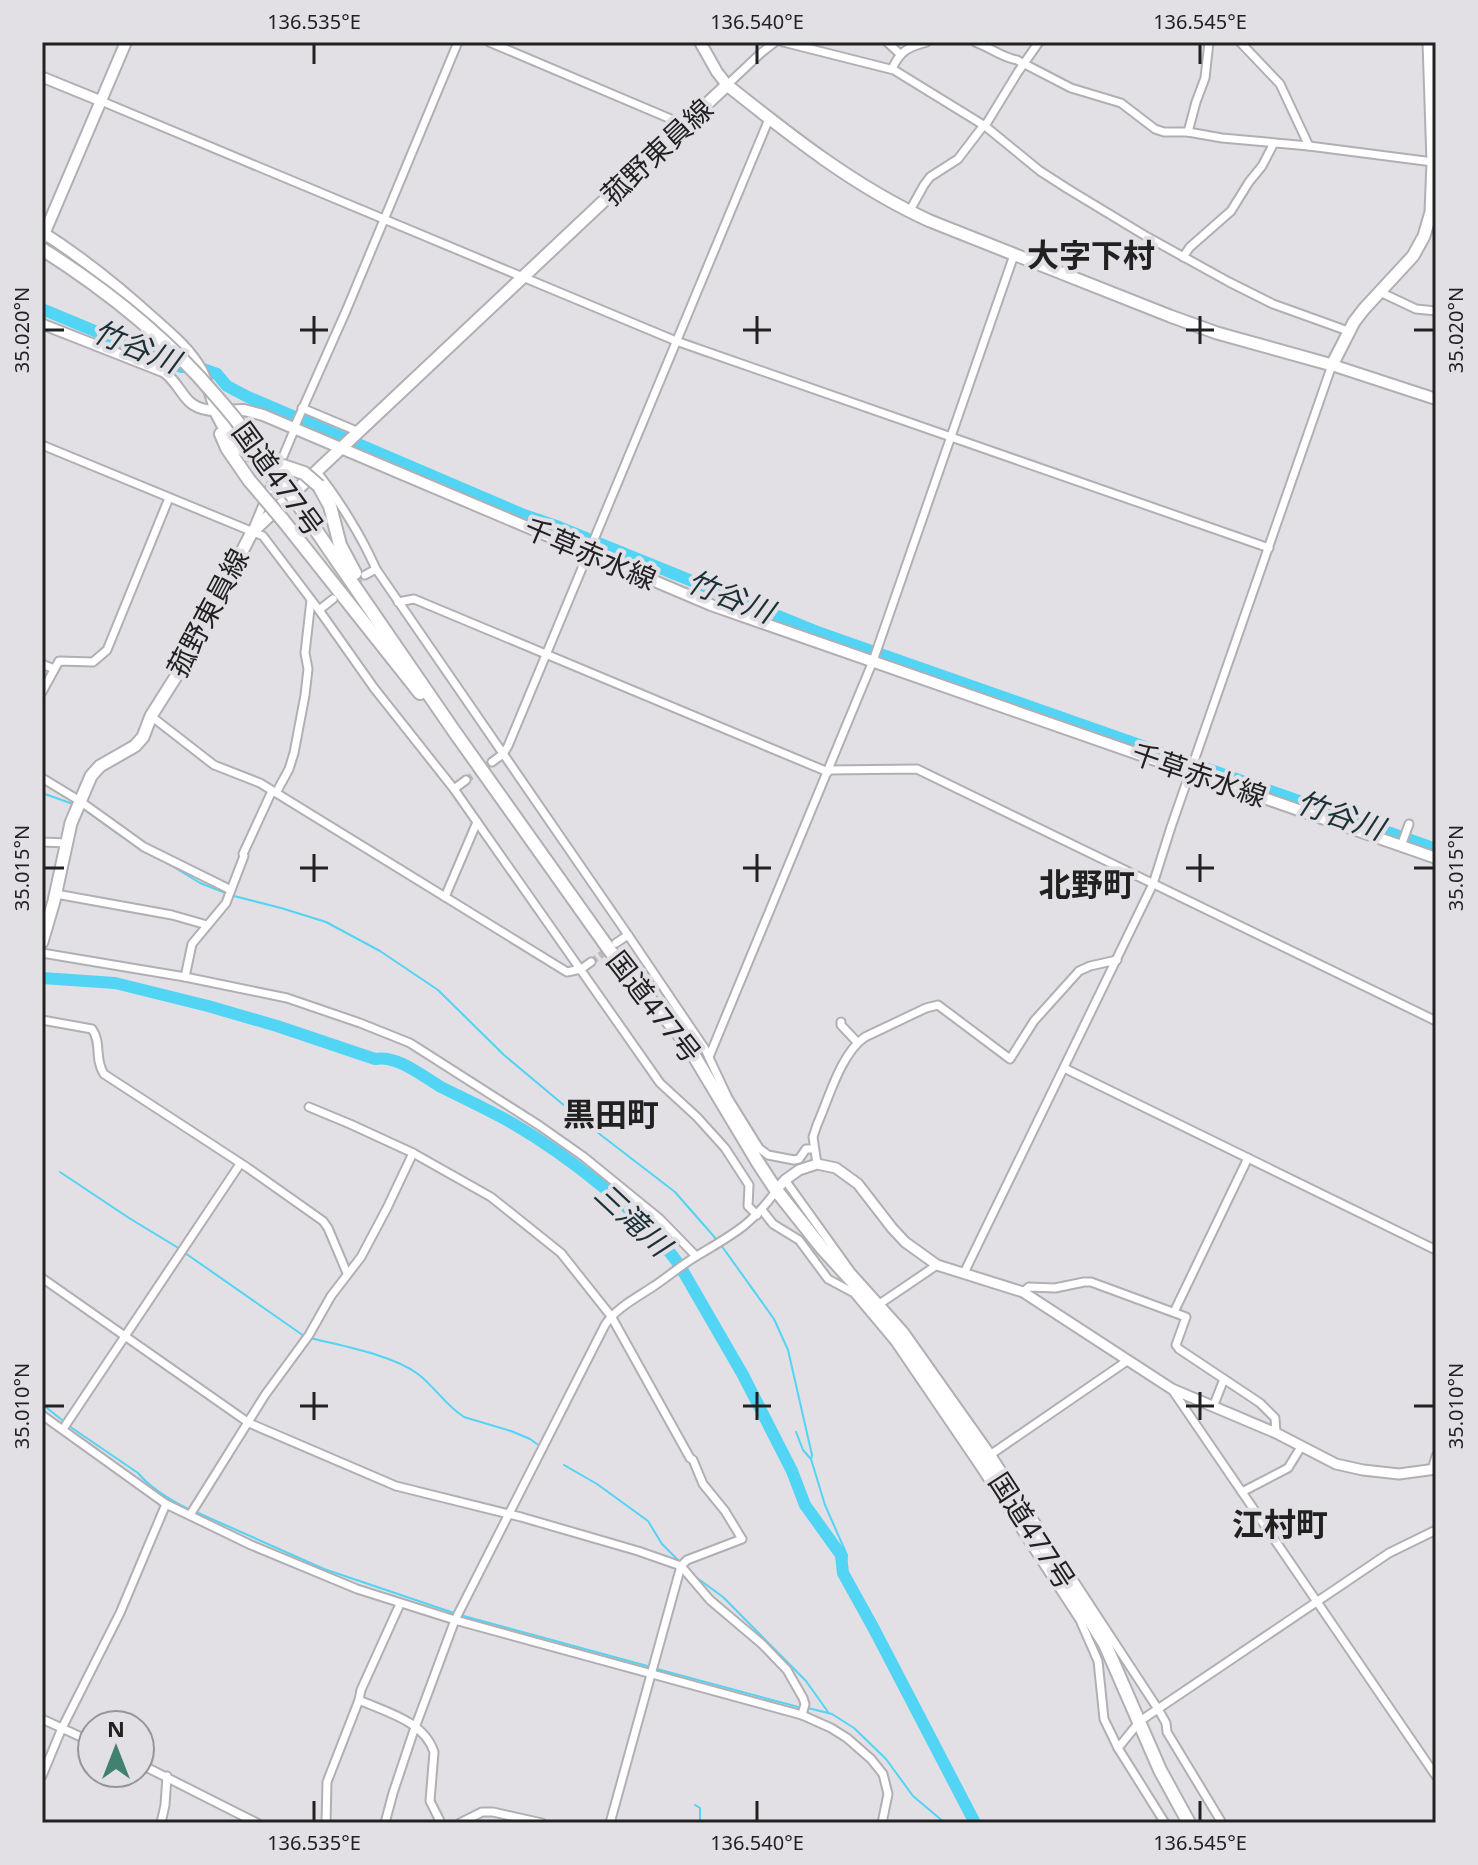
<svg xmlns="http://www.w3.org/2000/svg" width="1478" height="1865" viewBox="0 0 1478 1865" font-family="'Noto Sans','Noto Sans JP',sans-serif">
	<rect width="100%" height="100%" fill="#e2e0e5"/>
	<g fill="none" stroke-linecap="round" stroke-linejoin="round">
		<g stroke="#52d4f4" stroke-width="2">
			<path d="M42,793l31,11"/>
			<path d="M82,808l36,26 11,7"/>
			<path d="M159,858l41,25 28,11"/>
			<path d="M234,896l47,12 45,14 54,29 58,39 66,65 80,67 91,70 42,48"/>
			<path d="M60,1172l69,46 51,31"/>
			<path d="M721,1245l53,74 14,31 24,105 -1,4 14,46 22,50 -1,9 -3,9"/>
			<path d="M185,1253l119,83"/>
			<path d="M310,1338c32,8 83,17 108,36 17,13 28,32 46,43l47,14 19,8 7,5"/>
			<path d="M42,1404l30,24 66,45c13,16 34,28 52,37"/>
			<path d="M796,1432l7,18 7,8"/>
			<path d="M564,1465l33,19 51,37 14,23 18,18"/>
			<path d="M196,1512l128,57 130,44"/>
			<path d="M693,1575l30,22 83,84 22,31"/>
			<path d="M460,1615l191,52"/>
			<path d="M657,1669l145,39"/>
			<path d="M808,1708l24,6 22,14 32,31 27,37 32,27"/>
			<path d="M695,1805l5,3v15"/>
		</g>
		<g stroke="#52d4f4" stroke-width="12">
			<path d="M42,309l139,58h16l20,7 10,12 21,11 276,118 35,12 261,106 616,216"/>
			<path d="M42,978l73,5 93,23 69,20 98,33c23,-4 47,17 66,28 24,12 48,23 71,36 55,32 132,91 168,143l63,109 49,96 13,34 36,50 2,18 31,56 101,194"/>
		</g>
		<g stroke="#bbbabe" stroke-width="7" stroke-dasharray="7 3.5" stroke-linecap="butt">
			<path d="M338,595l27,-20"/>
			<path d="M466,780l26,-18"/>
			<path d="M591,962l18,-13"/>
		</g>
		<g stroke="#b1afb4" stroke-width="11">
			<g id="minor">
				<path d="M489,42l196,83"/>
				<path d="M783,42l111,28 91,56 55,45 28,18 76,46 85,47 44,22 75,27"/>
				<path d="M887,42l13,12"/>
				<path d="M975,42c14,5 28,16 42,18l54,28 50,15 34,26 9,3h24l34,6 87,8 124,16"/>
				<path d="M1240,42l40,42 29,62"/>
				<path d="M892,69c8,-18 16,-22 35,-27"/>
				<path d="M727,85l34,-32 14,-11"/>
				<path d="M101,101l575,240 593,207"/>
				<path d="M985,126l33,-54 21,-30"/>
				<path d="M1188,132l8,-30 9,-24 4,-36"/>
				<path d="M909,212l15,-27 6,-8 28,-18 26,-34"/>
				<path d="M1183,257l7,-10 41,-36 18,-29 13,-16 12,-23"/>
				<path d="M1380,292l36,17 20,2"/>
				<path d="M302,408l57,24"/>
				<path d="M294,428l52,-117 112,-269"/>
				<path d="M42,445l221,91 56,74 14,-11"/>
				<path d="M316,471c22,27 46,66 60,98"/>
				<path d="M254,526l41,-98"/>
				<path d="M365,575l11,-6 252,366"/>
				<path d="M398,602l16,-3 414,173"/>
				<path d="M319,610l55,78 80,101 23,33 -32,75"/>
				<path d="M42,664l12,5"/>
				<path d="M42,692l17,-31 34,1 14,-12 62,-152"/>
				<path d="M151,716l63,49 46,18 307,189 14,-3 10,-7"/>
				<path d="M492,762l11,-8 5,-8 261,-627"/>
				<path d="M828,770l89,-1 519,252"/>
				<path d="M42,778l38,23 64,46 87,43"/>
				<path d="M454,789l12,-9"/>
				<path d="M276,793l13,-24 5,-16 11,-58 3,-26 -3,-16 6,-53"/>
				<path d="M477,822l183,261 37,34 28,31 24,37 -1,21 9,9"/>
				<path d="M42,842l25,1"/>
				<path d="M1401,846l8,-22"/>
				<path d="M56,894l116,21 35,10"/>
				<path d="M616,943l12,-8 77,114 23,49 31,50 9,7 26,5 5,-1 7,-10h8"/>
				<path d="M42,953l143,24 102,21 73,25 50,20 130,83 44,31 76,62 36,37"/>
				<path d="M185,977l7,-33 34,-41 18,-47 -1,-2 29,-63"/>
				<path d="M42,1020l50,9c10,14 2,30 12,45l144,94 75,53 5,7 19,45"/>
				<path d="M841,1022v3l16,17"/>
				<path d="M709,1057l164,-396 141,-406"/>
				<path d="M1064,1068l372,182"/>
				<path d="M309,1107l41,17 63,29 78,44 70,56 50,63 79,142 3,2 10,24 22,27 17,28 -55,21 -6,6 -71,257"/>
				<path d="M817,1164l-4,-27 4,-12c12,-27 24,-72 48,-88l61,-29 12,-3 72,54 24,-38 45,-50 11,-5 27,-6"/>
				<path d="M785,1180l66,92 53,59 87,123 167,255 8,14 1,9 55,91"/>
				<path d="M762,1210l11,14 26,16 29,39 26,14 41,49 83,122 102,156 18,41 6,58 14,29"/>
				<path d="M964,1273l189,-389 18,-57 161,-462"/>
				<path d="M42,1278l207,145 147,63 125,31 117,34 43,15 29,34 52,44 25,26 16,28 2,6 -3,11"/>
				<path d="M1023,1292l6,-5 26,1 29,-6h7l95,35 -10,28 3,4 81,54 15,15 1,15"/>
				<path d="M881,1303l56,-38"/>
				<path d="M1174,1312l74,-154"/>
				<path d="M1173,1391l263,385"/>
				<path d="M1213,1407l11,-28"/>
				<path d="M42,1415l124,89 85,41 106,44 98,31 347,95 29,13 16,10 24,21 12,15 5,20 -6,29"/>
				<path d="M63,1429l177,-265"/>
				<path d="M990,1455l137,-94"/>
				<path d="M1432,1470l4,-14"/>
				<path d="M1242,1492l46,-24 13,-21"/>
				<path d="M190,1515l75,-120 44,-60 22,-39 30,-39 26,-49 26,-55"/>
				<path d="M400,1604l-39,86 -2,10c27,12 65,21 75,52l-4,49 11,22"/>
				<path d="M42,1719l50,23"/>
				<path d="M140,1764l117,59"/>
				<path d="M42,1776l20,-48 58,-115 46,-109"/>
				<path d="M161,1823l4,-18 2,-29"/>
				<path d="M326,1823l1,-41 32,-82"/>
				<path d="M385,1823l8,-30 20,-60 42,-113 150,-295c11,-17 31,-27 49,-39 15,-10 30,-23 46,-32 35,-21 51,-29 76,-63"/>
				<path d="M460,1823l22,-11h11l49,11"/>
				<path d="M1165,1823l-47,-75 22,-27 249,-168 47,-23"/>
			</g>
		</g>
		<g stroke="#b1afb4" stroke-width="13">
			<g id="tertiary">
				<path d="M42,77l59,24"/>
				<path d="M42,324l122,48c22,17 17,37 52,39"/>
				<path d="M776,1190l9,-10 14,-10 18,-6 19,4 22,16 34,44 13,14 32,23 86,27 149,97 104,44 60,31 27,6 36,4 37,-5"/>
			</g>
		</g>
		<g stroke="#b1afb4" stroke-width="14">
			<g id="secondary">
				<path d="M700,42l17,30 10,13"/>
				<path d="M42,232c41,26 78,56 113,88 17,15 35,30 46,50 7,13 10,28 15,41l28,-1 19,5 448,190 725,253"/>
				<path d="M42,239l84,-197"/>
				<path d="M1332,365l104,34"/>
			</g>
		</g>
		<g stroke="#b1afb4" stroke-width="15">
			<path id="primary" d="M42,942l12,-41 17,-78 20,-47 9,-10 35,-20 8,-9 8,-21 36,-57 65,-127 475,-447c64,51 128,102 203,136l240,95 47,17 115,32 22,-43 10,-13 49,-53 11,-20 7,-24 2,-50 -4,-120"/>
		</g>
		<g stroke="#b1afb4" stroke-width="16">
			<g id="trunk">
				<path d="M216,411c15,31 22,42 56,52"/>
				<path d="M221,434l6,14 22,32"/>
				<path d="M319,486l11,20 10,39 15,28"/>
				<path d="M300,507l154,224 157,221 76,92 70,117 19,29 46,58 60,66 28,37 119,172 76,121 55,126 29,53"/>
				<path d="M282,519l138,174"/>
			</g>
		</g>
		<use href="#minor" stroke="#fff" stroke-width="7"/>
		<use href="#tertiary" stroke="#fff" stroke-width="9"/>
		<use href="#secondary" stroke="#fff" stroke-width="10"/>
		<use href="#primary" stroke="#fff" stroke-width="11"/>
		<use href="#trunk" stroke="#fff" stroke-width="12"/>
		<g stroke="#b1afb4" stroke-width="16" stroke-linecap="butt">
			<g id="trunk-bridge">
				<path d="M42,249c63,40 124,88 173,146 31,35 58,74 85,112"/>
				<path d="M274,463l30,10 15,13"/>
				<path d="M249,480l33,39"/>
			</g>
		</g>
		<use href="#trunk-bridge" stroke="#fff" stroke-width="12"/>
	</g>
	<path fill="none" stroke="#212122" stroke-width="3" d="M314,44v20M757,44v20M1200,44v20M314,316v28M757,316v28M1200,316v28M44,330h20M300,330h28M743,330h28M1186,330h28M1414,330h20M314,854v28M757,854v28M1200,854v28M44,868h20M300,868h28M743,868h28M1186,868h28M1414,868h20M314,1392v28M757,1392v28M1200,1392v28M44,1406h20M300,1406h28M743,1406h28M1186,1406h28M1414,1406h20M314,1801v20M757,1801v20M1200,1801v20"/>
	<g text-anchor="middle" stroke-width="8" stroke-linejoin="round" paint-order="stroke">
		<g font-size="28" fill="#212122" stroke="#e2e0e5">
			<text transform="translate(657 152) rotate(-43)" y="10">菰野東員線</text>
			<text transform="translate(278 479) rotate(54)" y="10">国道477号</text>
			<text transform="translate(590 554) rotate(23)" y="10">千草赤水線</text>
			<text transform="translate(208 613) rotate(-62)" y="10">菰野東員線</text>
			<text transform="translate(1199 775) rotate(19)" y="10">千草赤水線</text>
			<text transform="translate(654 1007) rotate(52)" y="10">国道477号</text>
			<text transform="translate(1032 1531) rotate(57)" y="10">国道477号</text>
		</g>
		<g font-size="30" font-style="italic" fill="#1b3137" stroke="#e2e0e5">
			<text transform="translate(136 347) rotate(22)" y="10">竹谷川</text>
			<text transform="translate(730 597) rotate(22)" y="10">竹谷川</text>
			<text transform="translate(1340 816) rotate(19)" y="10">竹谷川</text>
			<text transform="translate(632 1220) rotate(43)" y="10">三滝川</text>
		</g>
		<g font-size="32" font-weight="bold" fill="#212122" stroke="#e2e0e5">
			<text x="1091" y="267">大字下村</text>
			<text x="1087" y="896">北野町</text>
			<text x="611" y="1126">黒田町</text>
			<text x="1280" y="1536">江村町</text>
		</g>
	</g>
	<rect width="1478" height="1865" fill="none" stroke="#e2e0e5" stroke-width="88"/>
	<g transform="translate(116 1749)"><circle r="38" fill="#e2e0e5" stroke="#959497" stroke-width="2"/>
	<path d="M0-6L14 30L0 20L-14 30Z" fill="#42816f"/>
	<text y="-12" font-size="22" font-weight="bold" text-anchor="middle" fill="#212122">N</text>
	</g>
	<rect x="44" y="44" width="1390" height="1777" fill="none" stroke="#212122" stroke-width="3"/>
	<g font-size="20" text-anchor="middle" fill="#212122">
		<text x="314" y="29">136.535°E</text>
		<text x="757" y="29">136.540°E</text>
		<text x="1200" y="29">136.545°E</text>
		<text transform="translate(22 330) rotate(-90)" y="7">35.020°N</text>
		<text transform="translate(1456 330) rotate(-90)" y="7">35.020°N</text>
		<text transform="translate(22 868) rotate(-90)" y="7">35.015°N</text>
		<text transform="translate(1456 868) rotate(-90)" y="7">35.015°N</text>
		<text transform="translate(22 1406) rotate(-90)" y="7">35.010°N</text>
		<text transform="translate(1456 1406) rotate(-90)" y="7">35.010°N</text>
		<text x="314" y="1850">136.535°E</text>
		<text x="757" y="1850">136.540°E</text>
		<text x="1200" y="1850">136.545°E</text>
	</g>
</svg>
